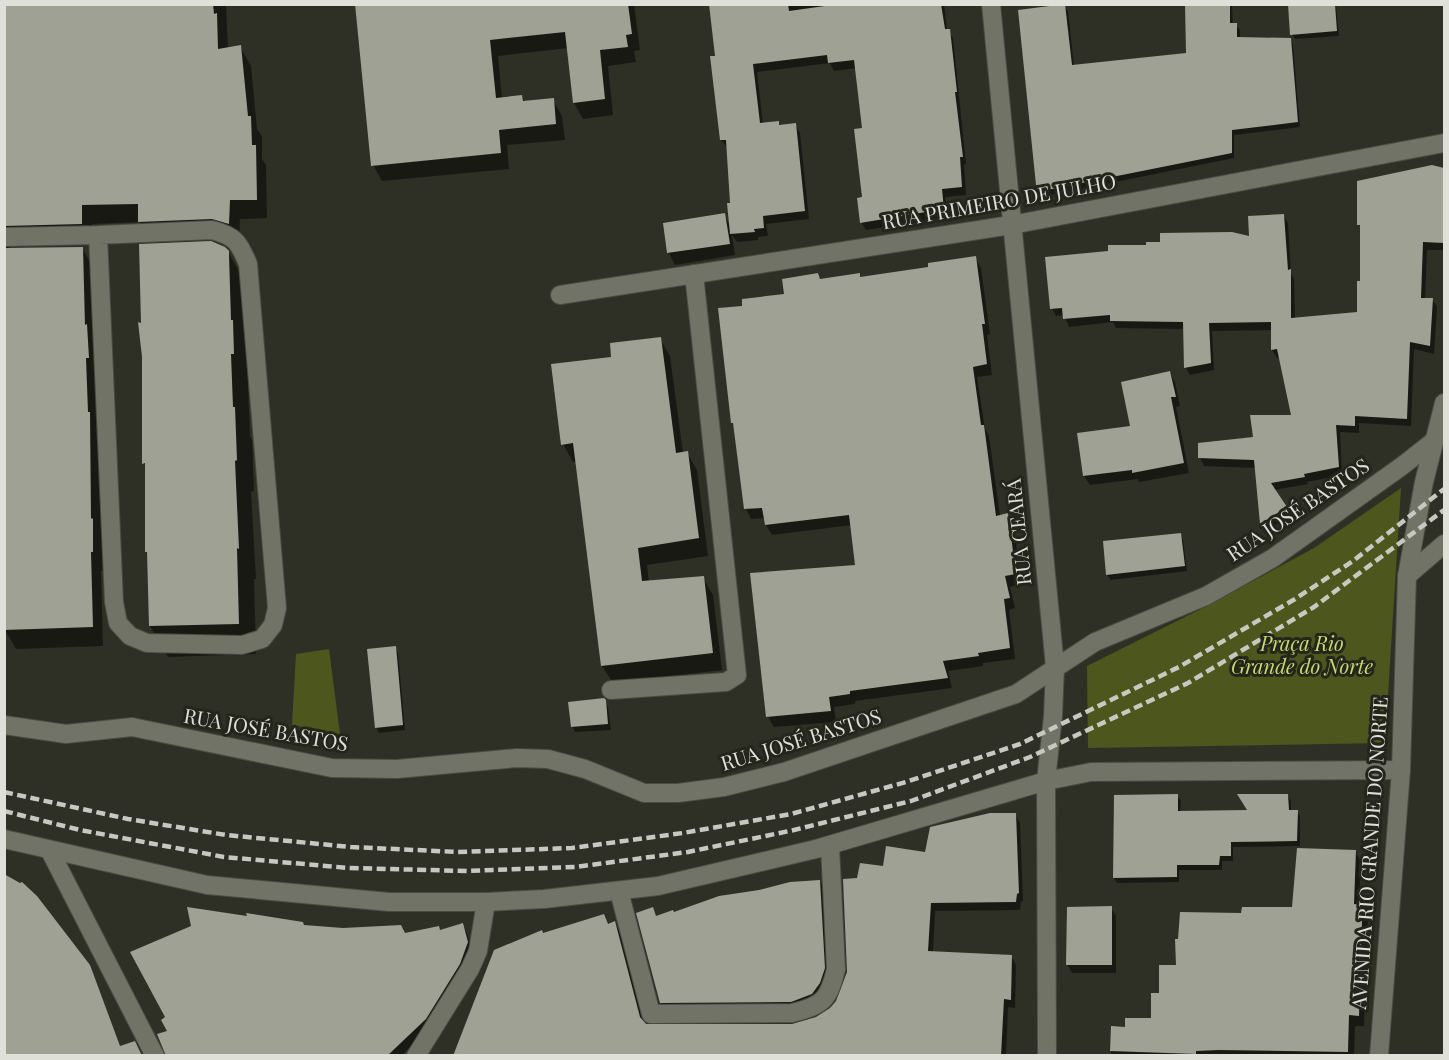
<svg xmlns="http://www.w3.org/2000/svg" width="1449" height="1060" viewBox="0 0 1449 1060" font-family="'Playfair Display',serif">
	<rect width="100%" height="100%" fill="#2e3025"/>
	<g fill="#4d561d">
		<path d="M1401,488l-16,255 -297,5 -1,-82 112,-56 115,-62z"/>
		<path d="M329,649l11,85 -48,-9 4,-71z"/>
	</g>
	<g fill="#0007">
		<path d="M4,4h222l2,45 12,-2 11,19 6,63 5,7v23l4,6 1,53 -27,1 -1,23 -16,-5 -72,4 -11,-19 -48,2v19l-77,1 -9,6 76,-2 11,19 7,165 1,103 2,4 1,32h-3l2,75 -87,3 -11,-19z"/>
		<path d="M357,4h277l6,46 -6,1 2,11 -28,4 5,49 -30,4 -9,-16 -5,-55 -71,8 4,43 20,-2 3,6 28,-3 9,16 3,24 -58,5 2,24 -127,12 -9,-16z"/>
		<path d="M710,4h234l3,26 6,8 13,126 -2,1 2,30 -21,2 3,20 -82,13 -5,-8 2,-24 1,-69 -7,-61 -23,3 -4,-8 -73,9 6,52 15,-1 2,3 15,-1 5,8 9,86 -43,5 2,12 -10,1v3l-21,2 -5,-7 3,20 -60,10 -6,-12 -5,-29 60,-9 7,12 -3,-79 -7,-8 -5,-83z"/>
		<path d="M1186,4h46l1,21h3l4,5v8l50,1 3,6 7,82 -66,8v23l-183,37 -10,-5 -3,-6 26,-178 4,5 6,55 114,-12z"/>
		<path d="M1289,4h47l3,32 -44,3 -3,-5z"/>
		<path d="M1432,167l12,1v82h-17l-2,49h7l5,8 -3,47 -20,-5 -3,77 -52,-3v10l-19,-1 2,43 -35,7 1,2 -34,6 16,26 -24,15 -4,-7 -5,-56 -53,-2 -4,-8 55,-19 38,-22 -12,-60 -4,1 -5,-8v-20l-60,1 2,39 -24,5 -4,-7 -2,-39 -68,-1 -3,-6 -44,5 -5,-12 -8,1 -4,-8 96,-61 102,-9 33,-23 5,8 3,50 3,6 1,40 64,-6 3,-83 -3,-6z"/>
		<path d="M228,252l18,31 5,102h-3l2,51 2,4 2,51 -3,1 5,87h-2l2,75 -88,3 -18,-31 -1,-70 -3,-4v-85l-2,-4z"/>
		<path d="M975,258l6,10 9,66 -3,1 5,40 -15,2 8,52 4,7 11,80 8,-2 6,11 7,59 -11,3 5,21 -6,2 6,49 -32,4v3l-35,5 4,17 -97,13v3l-21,3 2,15 -62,5 -6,-10 89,-150 -5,-42 -80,10 -6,-10 -1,-7 -14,1 -5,-10 -11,-81 -3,-5 12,-116 42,-12 32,-20 3,5 38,-5 2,3 69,-10z"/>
		<path d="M660,339l10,17 13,97h4l10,17 11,86 -61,9 2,17 54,-4 10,17 9,75 -109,13 -11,-17 -25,-205 -4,1 -10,-18 50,-85z"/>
		<path d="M1170,373l5,9 5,24 -4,1 13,66 -50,9 -1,-3 -48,6 -6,-9 47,-49z"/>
		<path d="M1180,535l3,5 4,31 -76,9 -4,-5 -3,-32z"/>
		<path d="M395,647l3,6 7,77 -26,3 -3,-6z"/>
		<path d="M605,701l3,6 3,23 -36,2 -3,-6z"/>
		<path d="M1177,796l4,5 -1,12 69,-2 39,-15 3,5v10h6l3,5v30l-67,1v14h-11v9h-43v12l-62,1 -3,-5z"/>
		<path d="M1015,814l5,9 3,78 -2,1 -1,8 -85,1 -2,41 78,4 5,9 -1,43 -7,-1 -2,47 7,2h-559l89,-121 72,-12 4,8 26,94 147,1 32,-11 15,-15 10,-31 9,-90 26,-12 43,-13z"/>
		<path d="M1355,851l6,11 -2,44h3l6,11 -4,109h-9l-1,30h-243l1,-28h14l26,-8 8,-25 17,-29 66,-52 51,-5z"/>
		<path d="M820,881l5,10 4,87 -17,28 -145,6 -6,-10 -9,-93 5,8z"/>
		<path d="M1111,908l5,8v57h-44l-5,-9z"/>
		<path d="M463,925l4,8 5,18 -42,76 -29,29h-217l119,-130 102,9 35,-3z"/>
	</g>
	<g fill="#9ea194">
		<path d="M4,4h209l1,10 3,-1 1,36 23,-4 7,71h3l1,29h4l1,55h-27l-1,24 -17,-5 -74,3v-18l-56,1v19l-78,2z"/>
		<path d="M355,4h273l4,30 -6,1 2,12 -28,3 5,49 -32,4 -8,-71 -75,8 6,58 26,-3 1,6 31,-3 2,26 -57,6 2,23 -130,13z"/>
		<path d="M709,4h79l1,7 50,-7h102l4,25h5l7,63h-2l8,65h-3l2,30 -20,2 2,20 -84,14 -3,-25 5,-1 -8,-68 8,-1 -8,-68 -26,3 -1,-8 -74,9 7,59 19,-2v4l17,-2 9,88 -42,5 1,12 -10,1 1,3 -25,2 -3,-31h3l-4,-63h-6l-10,-84h5z"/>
		<path d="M1065,4l7,61 114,-12 -1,-49h45v19h7v14l54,1 7,84 -66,8v23l-185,37 -11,-5 -18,-175z"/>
		<path d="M1288,4h47l2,27 -47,4z"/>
		<path d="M1432,165l12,3v75l-21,-1 -2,56h12l-3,48 -20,-4 -3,77 -52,-3v10l-19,-1 3,42 -35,7 1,3 -34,6 16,24 -27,17 -6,-64 -56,-2v-15l55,-6 -3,-22h41l-14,-66 -6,1v-28l-62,1 2,40 -27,5 -1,-46 -73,-1v-6l-47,4 -1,-11 -12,1 -5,-52 63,-6v-6h38v-3h14v-9l72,-1 17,4 -1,-20 36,-2 4,56 3,-1v49l66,-6v-31h3v-56h-3v-44z"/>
		<path d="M725,213l5,31 -63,9 -4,-30z"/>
		<path d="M211,241l14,6 4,4v4l2,65h2l1,34h-3l2,53h2l2,53 -2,1 4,88 -2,-1 2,76 -90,2 -2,-74h-2v-89l-3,1v-107l-4,-35 3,1 -2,-79z"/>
		<path d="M83,247l2,78 2,-1 2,34h-3l2,54h2l1,106 2,1v33h-2l2,75 -89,3v-382z"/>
		<path d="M976,256l9,68h-3l5,40 -14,3 8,58h3l12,91 12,-3 8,61 -11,2 5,22 -6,1 6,49 -32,5 1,3 -36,5 5,17 -98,13v3l-21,3 2,14 -65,6 -16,-144 105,-8 -6,-50 -84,10 -3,-17 -18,1 -11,-86h-2l-13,-115 24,-2v-7l42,-5 -2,-15 36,-6 2,6 40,-6v4l68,-10v-4z"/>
		<path d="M661,337l15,116 12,-2 11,87 -61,10 4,33 62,-5 9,77 -112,13 -28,-223 -12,2 -10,-81 60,-7 -1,-14z"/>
		<path d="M1170,371l6,26h-5l13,66 -52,10v-3l-49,6 -6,-43 53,-7 -9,-44z"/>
		<path d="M1181,533l4,33 -79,9 -3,-34z"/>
		<path d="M396,646l7,79 -28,3 -8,-79z"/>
		<path d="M604,698l2,2 2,24 -37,3 -3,-25z"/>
		<path d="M1178,794v17l69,-1 -10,-16h51l1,16h9l-1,31 -66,1v14h-11l-1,9h-42v12l-64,1 1,-83z"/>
		<path d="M990,813h26l3,80 -2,1 -1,8 -85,1 -3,48 84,4 -1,45 -7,-1 -3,57h-548l41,-106 48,-20 1,3 61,-19 4,10 7,-3 25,96 6,7h146l24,-7 14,-9 6,-7 11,-29 -4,-93 14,-1 3,-15 23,3 3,-20 39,6 5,-25z"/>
		<path d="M1297,848l59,2 -2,54 9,1 -1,17 -3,94 -10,-1 -1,37 -130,-2 -22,1v3l-86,-3 1,-25 14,1v-9h26v-25h8v-28h17l-1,-26h3l2,-27 61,1 1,-6h50z"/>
		<path d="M4,874l16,9 2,-1 15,14 53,69 30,81 15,-5 7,15h-138z"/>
		<path d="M820,880l5,88 -5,15 -8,11 -21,8 -131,1 -24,-90 17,-6 3,9 17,-6 1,2 45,-16 40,-6 31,-8z"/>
		<path d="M1112,906v59h-46l1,-58z"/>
		<path d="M187,907l60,9 -1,-3 57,9 1,3 39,3 58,-3 4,8 34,-7 1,4 23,-7 5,19 -8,22 -34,55 -39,37h-221l-9,-22 10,-3 -6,-11 4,-3 -35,-65 61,-26z"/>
	</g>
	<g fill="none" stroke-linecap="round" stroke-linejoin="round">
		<g stroke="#4a4c43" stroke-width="20">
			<g id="minor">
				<path d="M991,4l64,663 -2,49 -7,65 1,275"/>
				<path d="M4,237l94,-2 114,-5c23,6 27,12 36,34l29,344 -4,17 -11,14 -20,6 -95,-2 -17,-7 -12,-13 -4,-21 -16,-367"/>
				<path d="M560,295l451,-70 433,-82"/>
				<path d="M1407,576l37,-32"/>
				<path d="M611,690l115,-8 11,-7 -43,-401"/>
				<path d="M4,725l62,9 66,-7 200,41 65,1 120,-11 31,1 37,10 59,24h34l46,-6 60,-15 232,-78 79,-52 111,-46 67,-38 129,-92 33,-26"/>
				<path d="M4,839l203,46 182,17h97l58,-3 114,-13 158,-37 230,-68 45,-9 310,-2"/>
				<path d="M50,851l105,205"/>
				<path d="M619,891l32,123 141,-1c31,-7 37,-14 44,-44l-6,-123"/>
				<path d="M416,1056l54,-87 8,-18 8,-49"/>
				<path d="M1379,1056l22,-286 6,-194 17,-94 20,-79"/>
			</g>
		</g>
		<use href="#minor" stroke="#707366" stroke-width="18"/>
		<g stroke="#c7c9c1" stroke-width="4.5" stroke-dasharray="9 4.5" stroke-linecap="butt">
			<path d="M4,792l124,27 98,16 125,12 107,5 114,-4 111,-15 108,-19 115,-32 114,-38 159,-77 116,-68 58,-38 91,-72"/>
			<path d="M4,811l76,19 144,27 125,11 118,3 108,-4 113,-15 106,-22 117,-29 119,-44 158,-74 126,-76 130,-97"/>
		</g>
	</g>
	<g text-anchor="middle" stroke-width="6" stroke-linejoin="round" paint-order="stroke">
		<g font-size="20" fill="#dfe1d9" stroke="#24261c">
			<text transform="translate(999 202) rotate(-10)" y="7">RUA PRIMEIRO DE JULHO</text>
			<text transform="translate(1298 510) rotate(-34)" y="7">RUA JOSÉ BASTOS</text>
			<text transform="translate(1019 532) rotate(-96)" y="7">RUA CEARÁ</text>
			<text transform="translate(266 730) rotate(10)" y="7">RUA JOSÉ BASTOS</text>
			<text transform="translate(801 740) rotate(-17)" y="7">RUA JOSÉ BASTOS</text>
			<text transform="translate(1370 853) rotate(-86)" y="7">AVENIDA RIO GRANDE DO NORTE</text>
		</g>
		<g font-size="20" font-style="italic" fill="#c8da6e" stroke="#24261c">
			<text x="1302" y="651">Praça Rio<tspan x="1302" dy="23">Grande do Norte</tspan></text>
		</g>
	</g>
	<rect width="1449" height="1060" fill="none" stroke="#dfe1d9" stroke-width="12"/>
</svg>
